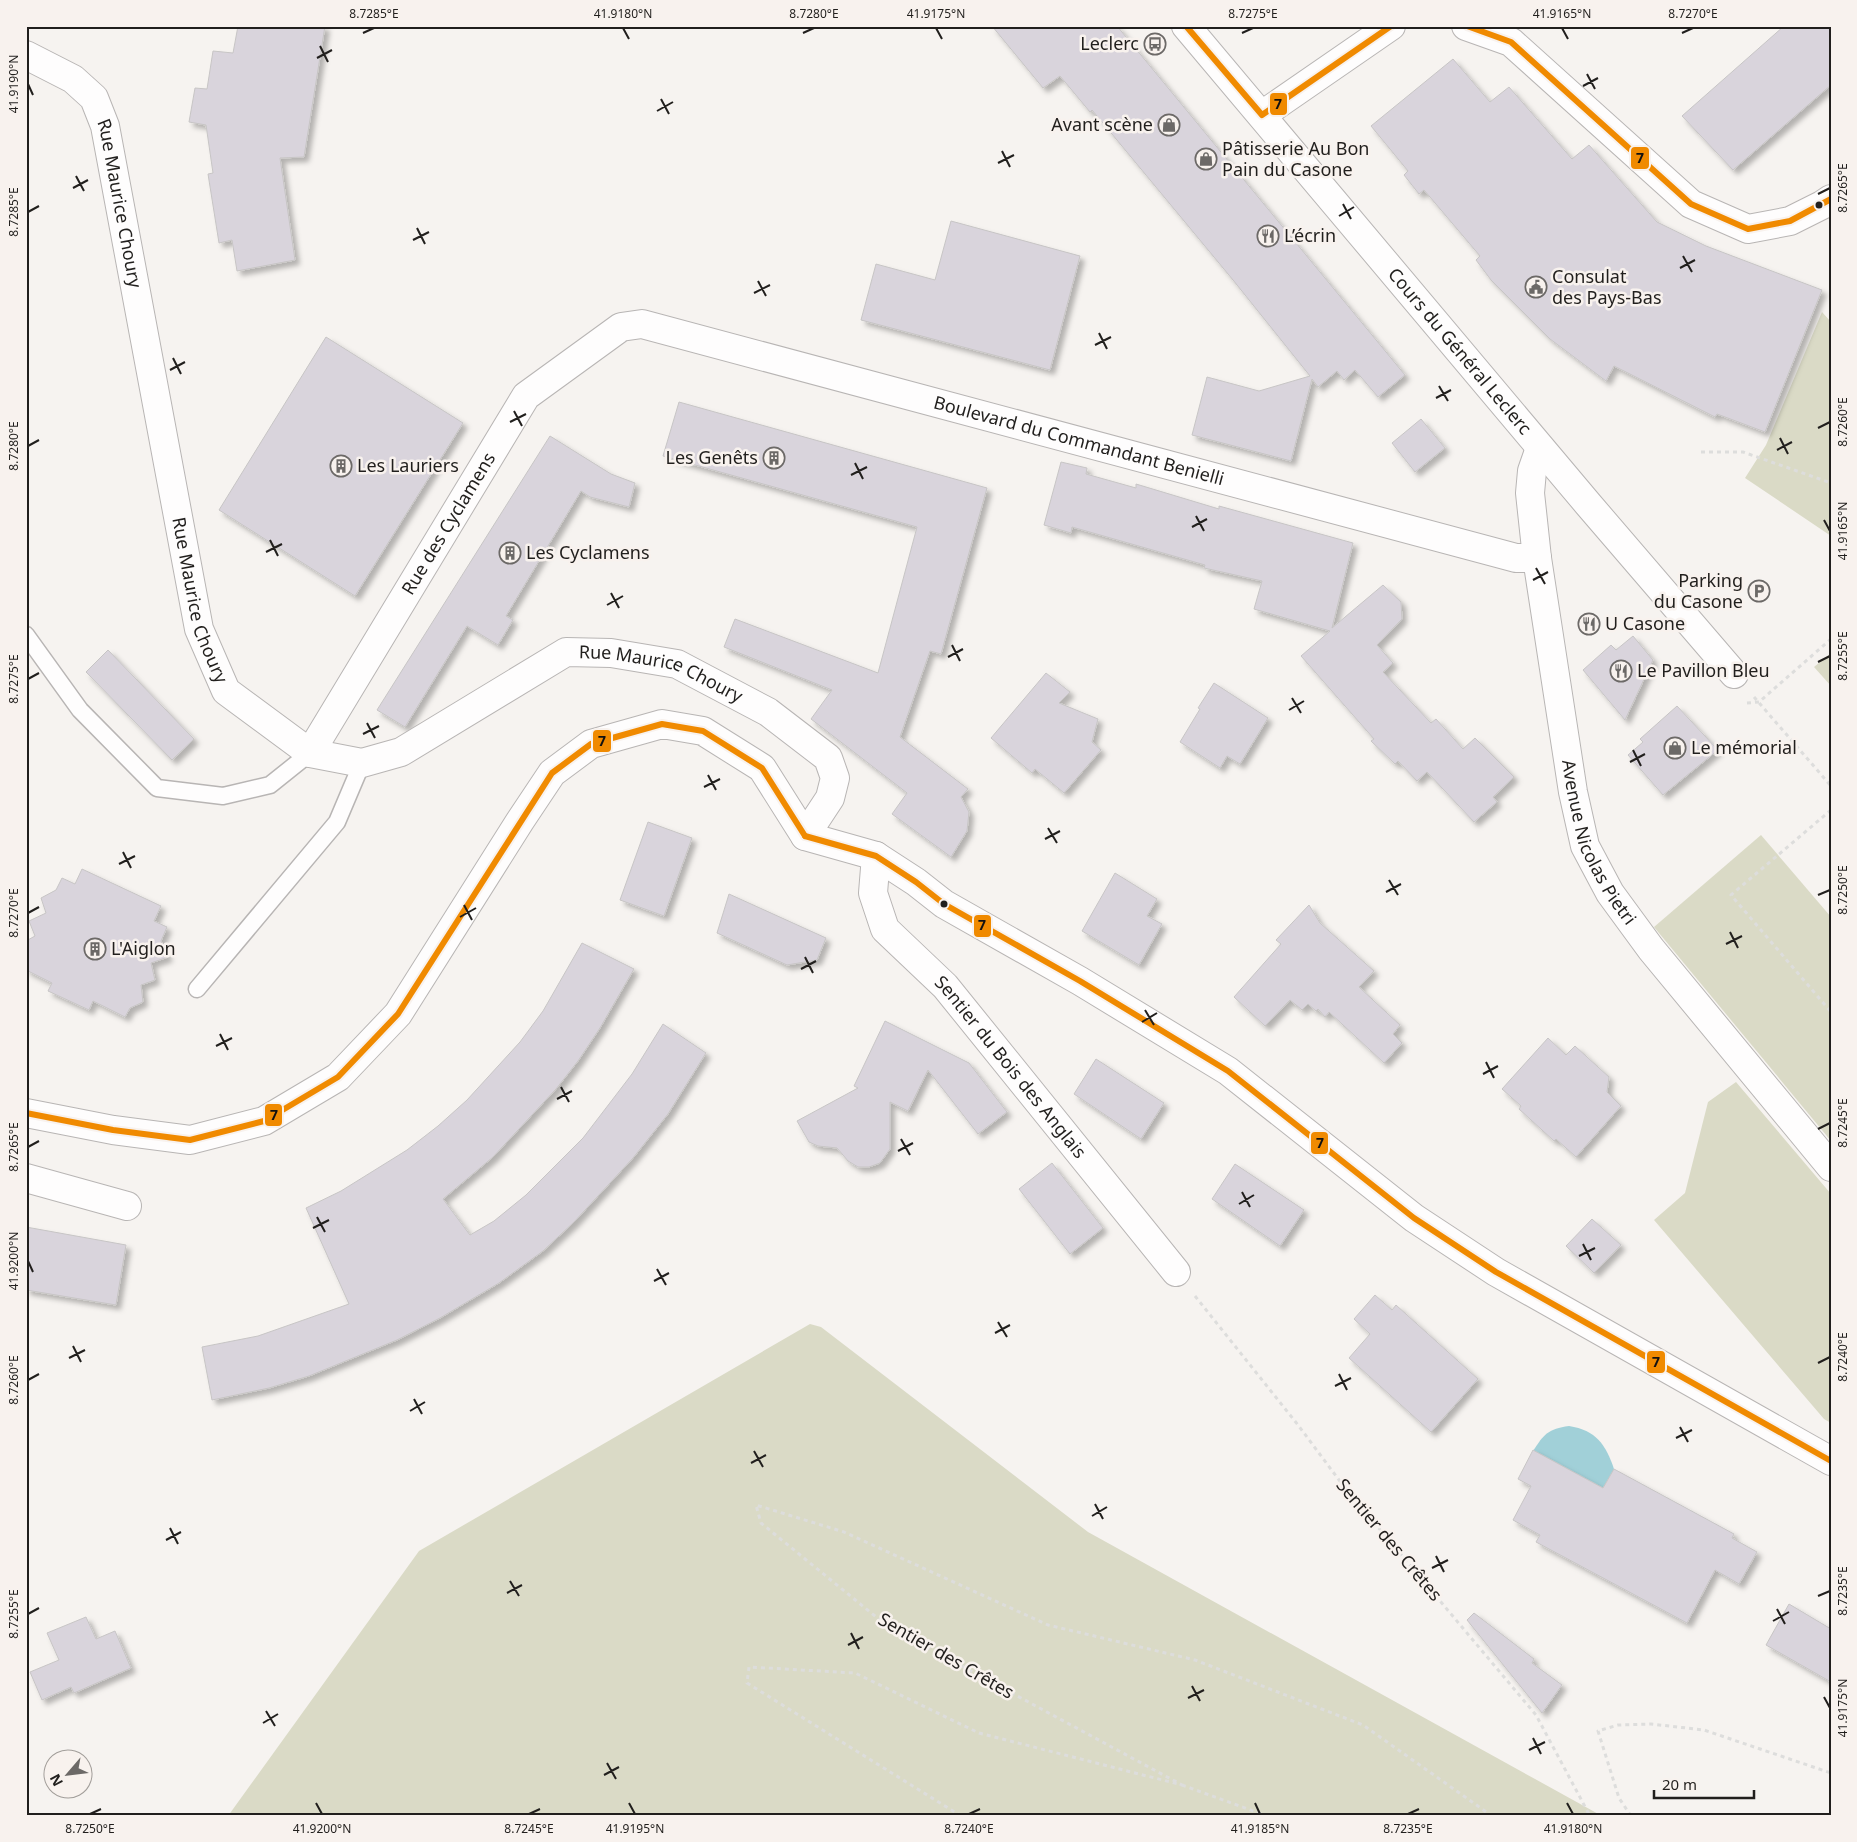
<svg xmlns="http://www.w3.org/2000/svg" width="1857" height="1842" viewBox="0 0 1857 1842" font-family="'Noto Sans',sans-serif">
	<defs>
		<filter id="shadow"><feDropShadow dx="4.5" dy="4.5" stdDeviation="2.5" flood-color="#0004"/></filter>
	</defs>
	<rect width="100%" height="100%" fill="#f6f3f0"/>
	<g fill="#dadac6">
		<path d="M1822,312l9,10v214l-86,-58 21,-33z"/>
		<path d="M1831,653v33l-17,-19z"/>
		<path d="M1761,835l70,82v224l-177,-214z"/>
		<path d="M1736,1082l95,112v229l-7,-4 -170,-199 31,-27 23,-91z"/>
		<path d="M810,1324l11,3 267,205 514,284h-1374l191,-265z"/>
	</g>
	<path fill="#a1d0d8" d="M1569,1426c27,4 37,19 45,43l-11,19 -70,-37c11,-17 15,-22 36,-25z"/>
	<g fill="#d9d4dc" stroke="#c7c5c5" filter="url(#shadow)">
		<path d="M238,26h87l-21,131 -24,1 15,102 -58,11 -5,-31 -13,3 -11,-69 5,-1 -7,-48 -17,-3 6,-34 12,1 6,-38 20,2z"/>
		<path d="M992,26h125l288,349 -27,22 -23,-27 -11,10 -7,-9 -19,16 -6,-8 -21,82 -99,-26 15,-58 52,14 51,-15 -77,-96 -141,-170 -2,2 -30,-36 -17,12z"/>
		<path d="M1784,26h47v59l-98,85 -51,-54z"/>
		<path d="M1453,59l37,43 19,-15 63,72 17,-14 68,77 49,24 116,44 -57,142 -48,-18 -2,3 -101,-51 -8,15 -56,-42 -59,-59 -15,-20 4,-4 -56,-66 -5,4 -15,-19 4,-4 -37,-45z"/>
		<path d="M951,221l129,35 -30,114 -189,-50 15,-56 59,16z"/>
		<path d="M326,337l137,86 -108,173 -136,-86z"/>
		<path d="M679,402l308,86 -46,166 -11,-3 -30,86 68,52 -7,8 8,15 -2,19 -16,26 -59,-43 15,-21 -96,-74 21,-29 -108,-43 11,-28 143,54 39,-146 -254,-71z"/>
		<path d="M1421,419l24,29 -30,24 -23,-29z"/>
		<path d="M550,436l61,38 24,9 -6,24 -39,-10 -9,-6 -75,125 7,4 -15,25 -31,-19 -62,101 -28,-17z"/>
		<path d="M1061,462l26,6 -1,6 50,14v-4l83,25v-3l134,37 -21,85 51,-43 18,17 1,17 -25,26 16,18 -10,9 48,51 5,-4 27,30 12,-11 39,39 -21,20 4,5 -23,20 -47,-50 -10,9 -19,-20 -3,3 -24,-23 3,-2 -73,-83 29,-25 -76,-22 8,-28 -58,-13 1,-3 -133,-38 -1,6 -27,-8z"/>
		<path d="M1633,636l20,24 -28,60 -42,-50 28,-25 5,5z"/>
		<path d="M108,650l86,89 -22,21 -86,-88z"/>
		<path d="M1046,673l24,19 -11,11 39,16 -6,23 9,8 -37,43 -29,-24 -3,4 -41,-35z"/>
		<path d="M1214,683l54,35 -28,46 -13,-8 -7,12 -40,-26 20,-33 -2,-1z"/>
		<path d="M1677,706l41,44 -55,45 -35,-40 15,-13 -3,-3z"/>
		<path d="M648,822l44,16 -28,78 -44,-16z"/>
		<path d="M82,869l79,37 -7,15 13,6 -6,14 7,16 -17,6 4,17 -14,5 2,17 -13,6 -5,9 -32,-16 -4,9 -41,-19 4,-8 -26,-13v-29l9,-5 -6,-15 17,-8 -5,-15 15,-8 6,-12 13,6z"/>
		<path d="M1115,873l42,26 -10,17 15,8 -23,41 -57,-34z"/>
		<path d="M729,894l97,44 -9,22 -30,5 -70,-32z"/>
		<path d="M1309,905l11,18 54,48 -15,16 41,38 -7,9 9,9 -18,20 -55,-51 -4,5 -7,-8 -2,2 -8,-7 -6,6 -12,-10 -25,26 -31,-29 47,-53 -5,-4z"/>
		<path d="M582,943l52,26 -34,59 -22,33 -22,28 -63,68 -50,42 27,36 24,-14 32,-26 57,-57 49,-64 31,-50 43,29 -38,61 -35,44 -59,64 -31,29 -44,32 -59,35 -43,22 -88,36 -40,12 -57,12 -10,-53 56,-11 91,-32 -43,-96 35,-17 66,-41 31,-24 29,-26 53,-58 23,-31z"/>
		<path d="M885,1021l84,42 38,49 -29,22 -50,-64 -20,41 -18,-9v47l-10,14 -11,4h-11l-10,-6 -11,-13 -19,-2 -9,-4 -12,-21 61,-33 -4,-2z"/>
		<path d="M1548,1038l18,17 9,-9 34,31 -2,15 14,14 -45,51 -20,-18 -2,2 -35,-32 2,-3 -19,-17z"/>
		<path d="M1096,1059l68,44 -23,36 -67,-45z"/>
		<path d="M1052,1163l51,65 -33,26 -51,-65z"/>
		<path d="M1235,1164l69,46 -24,36 -68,-47z"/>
		<path d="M1592,1219l29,26 -27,28 -28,-27z"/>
		<path d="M26,1227l100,18 -10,60 -90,-15z"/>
		<path d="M1375,1295l17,15 4,-5 82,74 -47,53 -82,-74 21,-24 -16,-15z"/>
		<path d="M1533,1450l70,38 11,-19 120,65 -2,4 25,14 -18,32 -24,-14 -28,53 -151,-81 4,-7 -27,-15 18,-34 -13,-7z"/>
		<path d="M1789,1604l42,25v53l-65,-37z"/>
		<path d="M1474,1613l60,46 -2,4 30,22 -20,28 -75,-93z"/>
		<path d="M86,1617l10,22 19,-8 16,37 -57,25 -3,-6 -29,13 -12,-28 29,-12 -12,-27z"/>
	</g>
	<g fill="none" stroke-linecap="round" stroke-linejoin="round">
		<g stroke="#b8b5b4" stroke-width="19">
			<g id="lane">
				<path d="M26,635l54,75 77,78 66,8 47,-11 40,-32"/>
				<path d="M197,989l140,-167 25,-59"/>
			</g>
		</g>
		<g stroke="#b8b5b4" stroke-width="30">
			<g id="street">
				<path id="s1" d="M26,55l47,24 21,19 11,28 94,503 27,62 84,62 52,10 39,-11 165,-100 45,1 66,11 91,48 60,46 7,20 -5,20 -25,38"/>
				<path id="s2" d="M310,753l216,-357 95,-69 21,-3 874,234h21"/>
				<path id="s3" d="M876,856l-3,37 12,36 60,57 231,286"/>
				<path d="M26,1178l101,28"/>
			</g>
		</g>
		<g stroke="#b8b5b4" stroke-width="30">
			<g id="secondary">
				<path id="s4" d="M1186,26l402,478 146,170"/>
				<path d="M1466,26l45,16 180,162 57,25 42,-8 32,-16 9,-6"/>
				<path d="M1262,115l129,-89"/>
				<path id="s5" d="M1540,448l-8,23 -2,22 7,65 36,234 12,54 25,47 41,56 180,218"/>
				<path d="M26,1113l87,17 77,10 74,-19 74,-44 60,-63 122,-193 32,-48 39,-29 71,-20 41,7 59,37 43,68 71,20 40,26 28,22 136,77 148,90 186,147 82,54 335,189"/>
			</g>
		</g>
		<g stroke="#dddddc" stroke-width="3" stroke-dasharray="4 4" stroke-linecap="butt">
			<path d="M1701,452h42l88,31"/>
			<path d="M1754,697l77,89"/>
			<path d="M1747,703l12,-1 72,-63"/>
			<path d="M1831,810l-100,85 100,117"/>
			<path d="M1195,1296l103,129 47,63 191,227 54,101"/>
			<path d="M1182,1785l85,31"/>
			<path d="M961,1816l-214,-133 2,-16 106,6 124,60 203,52 -296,-160 -125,-102 -5,-18 88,27 204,93 147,35 168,65 129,91"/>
			<path d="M1631,1816l-12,-18 -21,-67 20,-6 33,-1 53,6 127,43"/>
		</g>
		<use href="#lane" stroke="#fefdfd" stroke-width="16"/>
		<use href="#street" stroke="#fefdfd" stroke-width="28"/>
		<use href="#secondary" stroke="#fefdfd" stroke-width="28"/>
		<g stroke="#f8f2ee" stroke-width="10">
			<g id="bus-1">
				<path d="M1186,26l76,89 129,-89"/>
				<path d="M1467,26l44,16 180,162 57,25 42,-8 41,-22"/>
				<path d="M805,836l71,20 40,26 28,22 136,77 148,90 186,147 82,54 335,189"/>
				<path d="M26,1113l87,17 77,10 74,-19 74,-44 60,-63 154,-241 39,-29 71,-20 41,7 59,37 43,68"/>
			</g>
		</g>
		<use href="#bus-1" stroke="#f08a00" stroke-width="6"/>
	</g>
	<path fill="none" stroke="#211f1d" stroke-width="2" d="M623,28l6,11M936,28l6,11M1562,28l6,11M363,33l11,-5M803,33l11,-5M1242,33l11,-5M1682,33l11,-5M320,46l8,16M317,58l15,-8M1587,74l8,15M28,84l5,11M1583,86l15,-8M661,99l8,15M657,111l16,-9M1002,151l8,16M998,163l16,-8M76,176l8,15M73,188l15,-8M1818,194l12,-6M1343,204l8,15M28,212l11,-6M1339,216l15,-9M417,228l8,16M413,240l16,-8M1683,256l9,16M1680,268l15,-8M758,281l8,15M754,293l16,-8M1099,333l8,16M1095,345l16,-8M173,358l8,16M170,370l15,-8M1439,386l9,15M1436,398l15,-8M514,411l8,15M510,422l16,-8M1818,428l12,-6M1780,438l8,16M28,446l11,-6M1777,450l15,-8M855,463l8,16M851,475l16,-8M1196,516l8,15M1824,520l6,11M1192,527l15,-8M270,540l8,16M266,552l16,-8M1536,568l9,16M1533,580l15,-8M611,593l8,15M607,605l16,-9M952,645l8,16M948,657l15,-8M1818,662l12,-6M28,679l11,-6M1292,698l9,15M1289,710l15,-9M367,723l8,15M363,734l16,-8M1633,750l8,16M1630,762l15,-8M708,775l8,15M704,787l16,-8M1048,828l9,15M1045,839l15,-8M123,852l8,16M119,864l16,-8M1389,880l9,15M1386,892l15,-8M1818,895l12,-5M464,905l8,15M28,913l11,-6M460,917l16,-9M1730,932l8,16M1726,944l16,-8M805,957l8,16M801,969l15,-8M1145,1010l9,15M1142,1022l15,-9M220,1034l8,16M216,1046l16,-8M1486,1062l8,16M1483,1074l15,-8M561,1087l8,15M557,1099l15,-8M1818,1129l12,-6M901,1139l9,16M28,1147l11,-6M898,1151l15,-8M1242,1192l8,15M1239,1204l15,-9M317,1217l8,15M313,1228l16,-8M1583,1244l8,16M1579,1256l16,-8M28,1261l5,11M657,1269l9,16M654,1281l15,-8M998,1322l9,15M995,1333l15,-8M73,1346l8,16M69,1358l16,-8M1818,1363l12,-6M1339,1374l8,16M28,1380l11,-6M1335,1386l16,-8M414,1399l8,15M410,1411l15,-9M1680,1427l8,15M1676,1438l16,-8M754,1451l9,16M751,1463l15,-8M1095,1504l8,15M1092,1516l15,-9M170,1528l8,16M166,1540l15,-8M1436,1556l8,16M1432,1568l16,-8M510,1581l9,15M507,1593l15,-8M1818,1596l12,-5M1777,1609l8,15M28,1614l11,-6M1773,1621l16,-9M851,1633l8,16M848,1645l15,-8M1192,1686l8,15M1824,1697l6,11M1188,1698l16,-8M266,1711l9,15M263,1723l15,-9M1533,1738l8,16M1529,1750l16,-8M607,1763l9,16M604,1775l15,-8M316,1803l6,11M629,1803l6,11M1255,1803l5,11M1567,1803l6,11M90,1814l11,-5M529,1814l11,-5M969,1814l11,-5M1408,1814l11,-5"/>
	<defs>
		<g id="bus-ring" transform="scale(1.125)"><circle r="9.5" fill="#f8f2ee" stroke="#6c6967" stroke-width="1.5"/><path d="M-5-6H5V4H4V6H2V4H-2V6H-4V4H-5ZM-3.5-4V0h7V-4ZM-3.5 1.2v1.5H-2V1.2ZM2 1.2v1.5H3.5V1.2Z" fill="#6c6967"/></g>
		<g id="shop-ring" transform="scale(1.125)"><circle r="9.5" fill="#f8f2ee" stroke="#6c6967" stroke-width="1.5"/><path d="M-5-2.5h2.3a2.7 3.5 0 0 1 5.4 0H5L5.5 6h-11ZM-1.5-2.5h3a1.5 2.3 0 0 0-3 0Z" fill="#6c6967"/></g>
		<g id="restaurant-ring" transform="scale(1.125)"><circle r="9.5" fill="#f8f2ee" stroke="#6c6967" stroke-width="1.5"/><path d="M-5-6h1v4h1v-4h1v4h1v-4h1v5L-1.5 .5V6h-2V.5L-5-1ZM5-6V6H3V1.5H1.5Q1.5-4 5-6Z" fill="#6c6967"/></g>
		<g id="civic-ring" transform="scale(1.125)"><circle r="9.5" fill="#f8f2ee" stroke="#6c6967" stroke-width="1.5"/><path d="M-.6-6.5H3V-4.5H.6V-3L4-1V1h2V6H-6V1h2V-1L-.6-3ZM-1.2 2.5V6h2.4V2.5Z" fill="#6c6967"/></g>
		<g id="building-ring" transform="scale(1.125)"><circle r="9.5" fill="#f8f2ee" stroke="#6c6967" stroke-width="1.5"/><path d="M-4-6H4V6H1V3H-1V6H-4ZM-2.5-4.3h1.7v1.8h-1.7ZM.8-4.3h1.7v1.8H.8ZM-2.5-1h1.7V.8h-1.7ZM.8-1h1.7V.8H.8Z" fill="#6c6967"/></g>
		<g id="parking-ring" transform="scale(1.125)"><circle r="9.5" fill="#f8f2ee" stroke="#6c6967" stroke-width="1.5"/><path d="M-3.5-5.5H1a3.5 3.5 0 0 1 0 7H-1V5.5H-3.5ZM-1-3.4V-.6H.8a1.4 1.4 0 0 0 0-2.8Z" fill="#6c6967"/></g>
	</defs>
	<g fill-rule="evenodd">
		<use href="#bus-ring" x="1155" y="44"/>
		<use href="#shop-ring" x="1169" y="125"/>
		<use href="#shop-ring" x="1206" y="159"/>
		<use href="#restaurant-ring" x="1268" y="236"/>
		<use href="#civic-ring" x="1536" y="287"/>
		<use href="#building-ring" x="774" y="458"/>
		<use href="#building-ring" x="341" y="466"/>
		<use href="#building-ring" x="510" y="553"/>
		<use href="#parking-ring" x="1759" y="591"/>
		<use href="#restaurant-ring" x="1589" y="624"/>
		<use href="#restaurant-ring" x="1621" y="671"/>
		<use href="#shop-ring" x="1675" y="748"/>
		<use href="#building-ring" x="95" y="949"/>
	</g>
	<g fill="#211f1d" stroke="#f8f2ee" stroke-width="2">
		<circle cx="1819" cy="205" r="4.5"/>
		<circle cx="944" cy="904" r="4.5"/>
	</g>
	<g text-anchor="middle" stroke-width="5" stroke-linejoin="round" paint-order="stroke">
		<g font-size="18" fill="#211f1d" stroke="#f8f2ee" text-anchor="start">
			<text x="1139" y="50" text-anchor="end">Leclerc</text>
			<text x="1153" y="131" text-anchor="end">Avant scène</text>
			<text x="1222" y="155">Pâtisserie Au Bon<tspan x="1222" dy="21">Pain du Casone</tspan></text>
			<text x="1284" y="242">L’écrin</text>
			<text x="1552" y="283">Consulat<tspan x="1552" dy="21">des Pays-Bas</tspan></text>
			<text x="758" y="464" text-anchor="end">Les Genêts</text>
			<text x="357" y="472">Les Lauriers</text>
			<text x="526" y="559">Les Cyclamens</text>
			<text x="1743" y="587" text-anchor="end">Parking<tspan x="1743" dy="21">du Casone</tspan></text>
			<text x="1605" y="630">U Casone</text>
			<text x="1637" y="677">Le Pavillon Bleu</text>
			<text x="1691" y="754">Le mémorial</text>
			<text x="111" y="955">L'Aiglon</text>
		</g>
		<g font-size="18" fill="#211f1d" stroke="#f8f2ee">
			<text dy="6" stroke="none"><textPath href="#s1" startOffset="190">Rue Maurice Choury</textPath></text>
			<text dy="6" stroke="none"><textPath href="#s4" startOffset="425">Cours du Général Leclerc</textPath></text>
			<text dy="6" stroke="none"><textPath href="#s2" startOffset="1008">Boulevard du Commandant Benielli</textPath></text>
			<text dy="6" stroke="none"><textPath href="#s2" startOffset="268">Rue des Cyclamens</textPath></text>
			<text dy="6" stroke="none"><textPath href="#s1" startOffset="595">Rue Maurice Choury</textPath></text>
			<text dy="6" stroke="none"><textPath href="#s1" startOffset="1180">Rue Maurice Choury</textPath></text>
			<text dy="6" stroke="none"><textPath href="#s5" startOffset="405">Avenue Nicolas Pietri</textPath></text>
			<text dy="6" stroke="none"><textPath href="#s3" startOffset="262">Sentier du Bois des Anglais</textPath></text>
			<text transform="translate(1389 1540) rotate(50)" y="6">Sentier des Crêtes</text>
			<text transform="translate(946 1656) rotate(30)" y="6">Sentier des Crêtes</text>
		</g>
	</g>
	<g stroke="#f8f2ee" stroke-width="2">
		<rect x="1269" y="92" width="19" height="24" rx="5" fill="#f08a00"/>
		<rect x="1630" y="146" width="20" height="24" rx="5" fill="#f08a00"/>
		<rect x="592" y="729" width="20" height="24" rx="5" fill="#f08a00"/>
		<rect x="973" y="914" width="19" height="24" rx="5" fill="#f08a00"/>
		<rect x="264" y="1103" width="19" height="24" rx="5" fill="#f08a00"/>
		<rect x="1310" y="1131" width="19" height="24" rx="5" fill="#f08a00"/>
		<rect x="1646" y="1350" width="20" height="24" rx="5" fill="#f08a00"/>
	</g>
	<g font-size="14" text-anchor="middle" font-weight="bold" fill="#111">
		<text x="1278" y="109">7</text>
		<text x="1640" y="163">7</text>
		<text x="602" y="746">7</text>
		<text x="982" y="930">7</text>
		<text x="274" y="1120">7</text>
		<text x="1320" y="1148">7</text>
		<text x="1656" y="1367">7</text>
	</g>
	<rect width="1857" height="1842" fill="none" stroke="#f8f2ee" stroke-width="55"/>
	<g transform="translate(68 1774) rotate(242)"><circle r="24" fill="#f8f2ee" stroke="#a29e9a"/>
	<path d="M0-4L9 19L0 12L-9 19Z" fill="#6c6967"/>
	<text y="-8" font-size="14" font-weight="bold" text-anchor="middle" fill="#211f1d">N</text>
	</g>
	<path d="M1654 1790v8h100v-8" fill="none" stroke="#211f1d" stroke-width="2.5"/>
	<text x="1662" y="1790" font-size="15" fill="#211f1d" stroke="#f8f2ee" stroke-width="4" paint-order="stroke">20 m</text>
	<rect x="28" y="28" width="1802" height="1786" fill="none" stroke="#211f1d" stroke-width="2"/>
	<g font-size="12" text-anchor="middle" fill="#211f1d">
		<text x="374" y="18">8.7285°E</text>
		<text x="623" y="18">41.9180°N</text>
		<text x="814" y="18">8.7280°E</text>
		<text x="936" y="18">41.9175°N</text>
		<text x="1253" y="18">8.7275°E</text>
		<text x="1562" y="18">41.9165°N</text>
		<text x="1693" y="18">8.7270°E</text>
		<text transform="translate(14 84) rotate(-90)" y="4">41.9190°N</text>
		<text transform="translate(1843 188) rotate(-90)" y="4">8.7265°E</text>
		<text transform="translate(14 212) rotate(-90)" y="4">8.7285°E</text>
		<text transform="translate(1843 422) rotate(-90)" y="4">8.7260°E</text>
		<text transform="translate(14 446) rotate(-90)" y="4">8.7280°E</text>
		<text transform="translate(1843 531) rotate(-90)" y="4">41.9165°N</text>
		<text transform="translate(1843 656) rotate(-90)" y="4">8.7255°E</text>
		<text transform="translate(14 679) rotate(-90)" y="4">8.7275°E</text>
		<text transform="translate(1843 890) rotate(-90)" y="4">8.7250°E</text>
		<text transform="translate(14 913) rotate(-90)" y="4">8.7270°E</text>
		<text transform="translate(1843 1123) rotate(-90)" y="4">8.7245°E</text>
		<text transform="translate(14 1147) rotate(-90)" y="4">8.7265°E</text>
		<text transform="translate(14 1261) rotate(-90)" y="4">41.9200°N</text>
		<text transform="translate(1843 1357) rotate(-90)" y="4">8.7240°E</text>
		<text transform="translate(14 1380) rotate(-90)" y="4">8.7260°E</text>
		<text transform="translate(1843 1591) rotate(-90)" y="4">8.7235°E</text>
		<text transform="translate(14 1614) rotate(-90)" y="4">8.7255°E</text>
		<text transform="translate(1843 1708) rotate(-90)" y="4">41.9175°N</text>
		<text x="90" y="1833">8.7250°E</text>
		<text x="322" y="1833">41.9200°N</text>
		<text x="529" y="1833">8.7245°E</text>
		<text x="635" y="1833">41.9195°N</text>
		<text x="969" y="1833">8.7240°E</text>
		<text x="1260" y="1833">41.9185°N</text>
		<text x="1408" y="1833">8.7235°E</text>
		<text x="1573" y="1833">41.9180°N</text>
	</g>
</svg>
